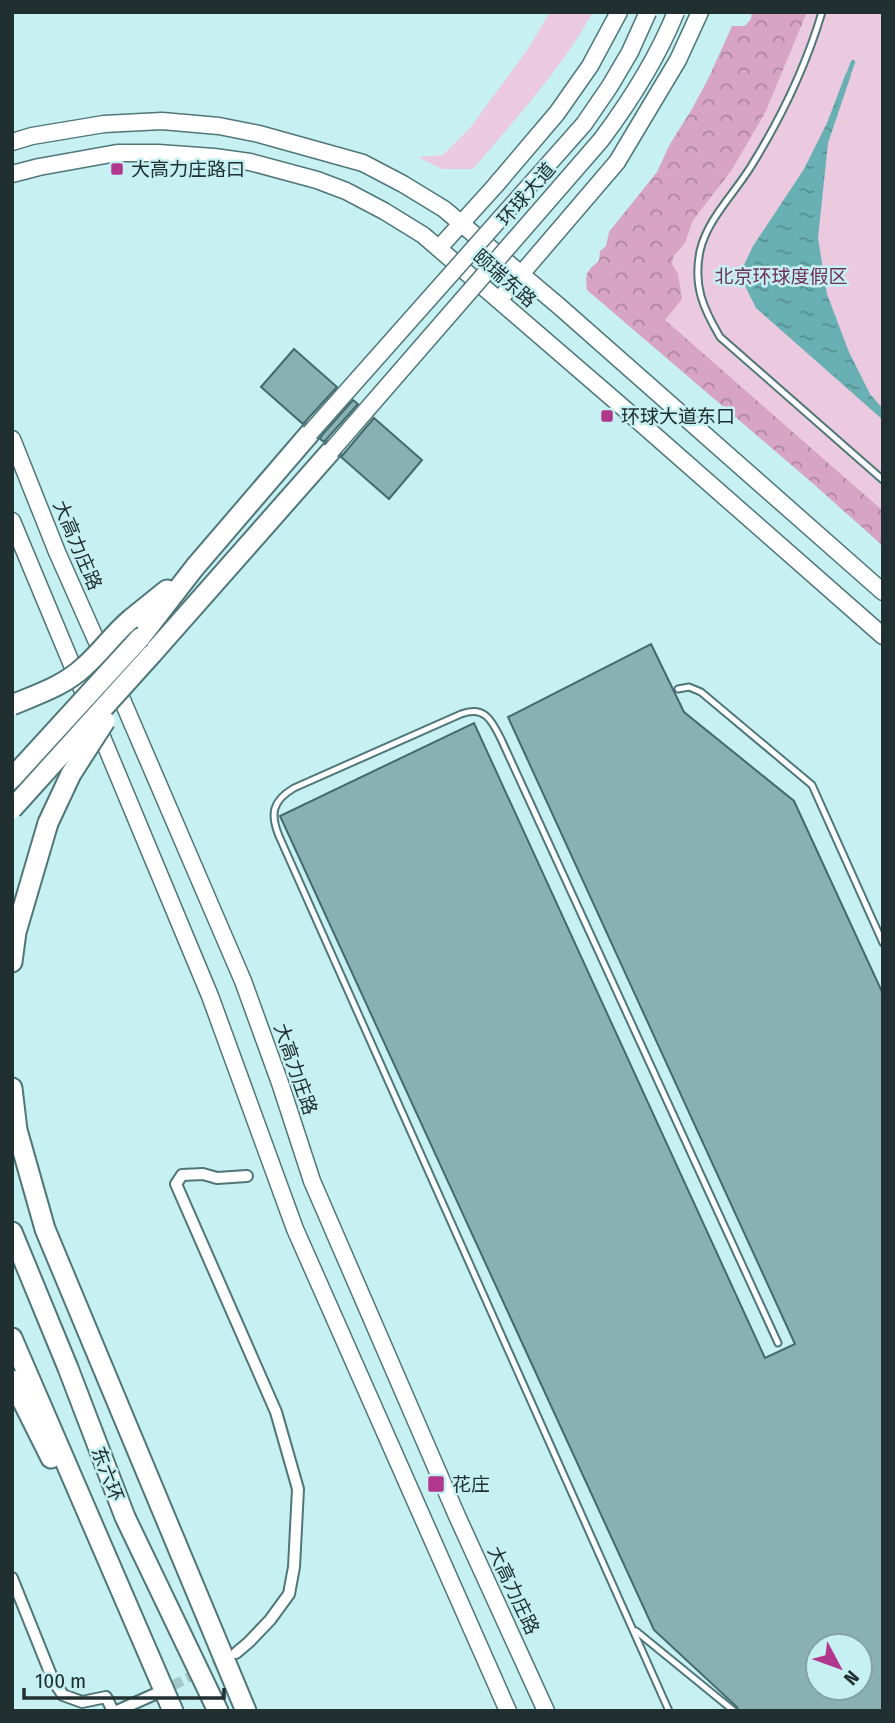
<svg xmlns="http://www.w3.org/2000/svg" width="895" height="1723" viewBox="0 0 895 1723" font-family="'Fira Sans Condensed','Noto Sans SC',sans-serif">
	<defs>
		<pattern id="forest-crowns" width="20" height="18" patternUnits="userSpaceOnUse" patternTransform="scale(1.75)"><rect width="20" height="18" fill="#d7a4c3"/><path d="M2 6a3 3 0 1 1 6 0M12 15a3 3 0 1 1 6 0" fill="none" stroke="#ae869f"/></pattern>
		<pattern id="water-ripples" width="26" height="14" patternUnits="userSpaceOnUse" patternTransform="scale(1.75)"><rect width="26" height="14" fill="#68b0b4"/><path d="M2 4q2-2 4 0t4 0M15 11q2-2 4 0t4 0" fill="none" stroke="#559093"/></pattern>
	</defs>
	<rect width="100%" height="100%" fill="#c6f0f2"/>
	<path fill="url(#forest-crowns)" d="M751,12h62l70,480v54l-74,-66 -222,-190c-2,-16 -1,-19 12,-29l1,-10 6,-5 3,-14 48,-60 13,-28 22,-35 17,-32 23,-51h12c5,-4 9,-7 7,-14z"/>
	<g fill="#ebc9de">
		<path d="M550,12h43c-32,58 -78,107 -120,157h-31l-24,-12 25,-2 27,-27 58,-79z"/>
		<path d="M807,12h76v499l-218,-191 17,-21 -4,-25 -6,-10 1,-7 12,-14 8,-23 38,-49 34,-58z"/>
	</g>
	<path fill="url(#water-ripples)" d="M846,73l5,2 -23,68 -10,95 9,56 22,58 21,42 13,15v11l-127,-112 -14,-28 1,-13 10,-21 51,-77 23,-46z"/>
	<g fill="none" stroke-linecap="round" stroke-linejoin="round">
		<path stroke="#68b0b4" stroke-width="4.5" d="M847,78l6,-16"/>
	</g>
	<g fill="#89b1b4" stroke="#446a6d" stroke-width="2" fill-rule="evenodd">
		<path d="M294,349l43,38 -34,37 -42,-37z"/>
		<path d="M353,400l5,4 -34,38 -4,-3 2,-4z"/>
		<path d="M374,418l48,42 -33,39 -48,-42z"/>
		<path d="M651,644l33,68 110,89 89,193v717h-144l-2,-4 -83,-77 -374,-814 194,-93 291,635 30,-14 -287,-627zM818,1646h42v42h-42z"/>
	</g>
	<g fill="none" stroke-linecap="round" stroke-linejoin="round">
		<path stroke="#a5cacb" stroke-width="10" stroke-dasharray="10 5" stroke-linecap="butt" d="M160,1692l67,-34"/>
		<g stroke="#4f7679" stroke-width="9">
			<g id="lane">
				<path d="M822,12c-16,54 -42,108 -72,156 -17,27 -43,52 -50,83 -7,35 3,57 20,86l163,143"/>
				<path d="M678,689l11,-2 12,5 111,93 71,158"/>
				<path d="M636,1631l98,80"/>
				<path d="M669,1711l-390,-875c-9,-22 -7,-35 15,-48l167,-74c24,-9 31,7 40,25l277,604"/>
			</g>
		</g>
		<g stroke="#4f7679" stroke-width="14">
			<g id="street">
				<path d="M12,1578l41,102 10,15 19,7 24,-5 7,14"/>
				<path d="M236,1653l13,-11 21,-22 19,-26 5,-27 4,-78 -22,-77 -100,-228 6,-9 21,-1 14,4 30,-2"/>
				<path d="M117,1711l38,-17"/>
			</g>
		</g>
		<g stroke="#4f7679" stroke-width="19">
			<g id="primary">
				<path d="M12,142l20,-6 72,-12 58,-3 57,5 40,8 104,29 40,21 41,25 116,98 323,285"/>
				<path d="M12,174l27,-7 78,-14h41l56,4 36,5 67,18 29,11 38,20 39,24 196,169 264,232"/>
				<path d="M439,248l56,-62 62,-73 33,-47 29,-54"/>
				<path d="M499,300l118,-138 61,-102 22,-48"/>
				<path d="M12,439l45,113 48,108"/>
				<path d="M12,521l198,475 85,233 213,482"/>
				<path d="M114,681l129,300 37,102 32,98 145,335 89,195"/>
			</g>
		</g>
		<g stroke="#4f7679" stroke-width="23">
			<g id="highway">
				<path d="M131,619l36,-29"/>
				<path d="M140,638l55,-71 115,-134"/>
				<path d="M152,654l179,-203"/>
				<path d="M12,962l4,-30 32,-109"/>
				<path d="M12,1088l5,42 28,99 201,482"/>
				<path d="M12,1232l56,136 57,149 93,194"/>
				<path d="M12,1338l161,373"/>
				<path d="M12,1380l39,78"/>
			</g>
		</g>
		<use href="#lane" stroke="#fff" stroke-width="5"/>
		<use href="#street" stroke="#fff" stroke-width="10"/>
		<use href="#primary" stroke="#fff" stroke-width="16"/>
		<use href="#highway" stroke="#fff" stroke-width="19"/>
		<g stroke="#4f7679" stroke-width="19" stroke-linecap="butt">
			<g id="primary-bridge">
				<path d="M310,433l274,-309 26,-38 20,-34 18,-40"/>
				<path d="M331,451l270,-311c30,-40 56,-81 75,-128"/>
			</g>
		</g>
		<g stroke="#4f7679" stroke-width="23" stroke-linecap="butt">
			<g id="highway-bridge">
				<path d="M12,705c26,-11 52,-19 73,-39 17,-15 29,-33 46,-47"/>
				<path d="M12,778l128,-140"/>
				<path d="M12,809l140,-155"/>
				<path d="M48,823l23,-49 34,-53"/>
			</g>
		</g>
		<use href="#primary-bridge" stroke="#fff" stroke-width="16"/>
		<use href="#highway-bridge" stroke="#fff" stroke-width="19"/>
	</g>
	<g fill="#b0378c" stroke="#c6f0f2" stroke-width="2.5">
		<rect x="110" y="162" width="14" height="14" rx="3.5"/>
		<rect x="600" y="409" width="14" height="14" rx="3.5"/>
		<rect x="427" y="1475" width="18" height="18" rx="3.5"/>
	</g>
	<g text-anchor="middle" stroke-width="5" stroke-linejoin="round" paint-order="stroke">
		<g font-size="19" fill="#203031" stroke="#c6f0f2" text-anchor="start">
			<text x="131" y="176">大高力庄路口</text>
			<text x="621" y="423">环球大道东口</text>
			<text x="452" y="1491">花庄</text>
		</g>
		<g font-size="19" fill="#203031" stroke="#c6f0f2">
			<text transform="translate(526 194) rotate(-49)" y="7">环球大道</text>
			<text transform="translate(505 278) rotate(41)" y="7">颐瑞东路</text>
			<text transform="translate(78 545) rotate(67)" y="7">大高力庄路</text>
			<text transform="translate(296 1069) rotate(71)" y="7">大高力庄路</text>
			<text transform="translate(108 1474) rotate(69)" y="7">东六环</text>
			<text transform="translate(514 1590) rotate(65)" y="7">大高力庄路</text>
		</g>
		<g font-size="19" fill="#6f315b" stroke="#c6f0f2">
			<text x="781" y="283">北京环球度假区</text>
		</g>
	</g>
	<rect width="895" height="1723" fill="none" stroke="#203031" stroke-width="28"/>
	<g transform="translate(839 1667) rotate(131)"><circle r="33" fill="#c6f0f2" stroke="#84a3a5" stroke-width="2"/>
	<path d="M0-5L12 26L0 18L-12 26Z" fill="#b0378c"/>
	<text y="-10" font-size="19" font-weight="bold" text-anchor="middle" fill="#203031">N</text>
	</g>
	<path d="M24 1688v10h200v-10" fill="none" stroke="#203031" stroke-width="3.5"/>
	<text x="35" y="1688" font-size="21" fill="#203031" stroke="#c6f0f2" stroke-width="5" paint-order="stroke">100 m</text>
</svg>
